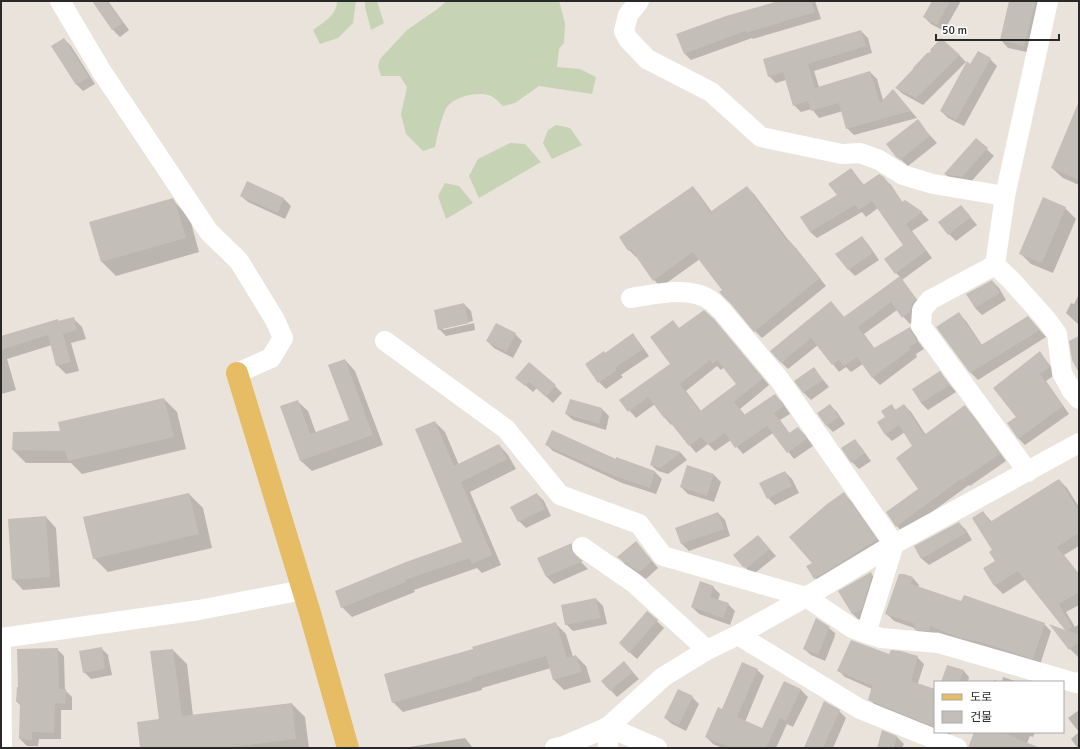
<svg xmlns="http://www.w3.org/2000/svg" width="1080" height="749" viewBox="0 0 1080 749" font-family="Signika,'Noto Sans KR',sans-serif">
	<rect width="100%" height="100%" fill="#eae3dc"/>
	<g fill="#c6d3b4">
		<path d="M337,1h19l-3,22 -15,15 -18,6 -7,-14c11,-8 24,-15 24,-29z"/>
		<path d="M365,1h12l7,22 -13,7 -6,-23z"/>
		<path d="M447,1h112l6,22 -1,20 -5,6 -2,18 23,2 16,8 -4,17 -53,-8 -24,17 -12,3c-3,-3 -8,-8 -12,-10 -11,-5 -35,0 -43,10 -6,6 -11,32 -13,41l-12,4 -17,-17 -5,-20 6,-27 -7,-11h-19l-3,-10 2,-7 27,-29 29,-20z"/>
		<path d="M556,125l14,3 12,17 -30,14 -9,-16 5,-13z"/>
		<path d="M510,143l15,1 16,18 -62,36 -10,-22 9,-17z"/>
		<path d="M445,183l14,3 14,17 -27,16 -8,-23z"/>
	</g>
	<g fill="#0003" fill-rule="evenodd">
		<path d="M93,1h15l21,29 -9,7 -7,-7z"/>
		<path d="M782,1h33l6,18 -68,20 -1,-1 -61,22 -7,-7z"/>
		<path d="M933,1h28l-17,30 -13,-7 -7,-7z"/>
		<path d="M1011,1h33l-12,52 -24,-5 -7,-8z"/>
		<path d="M861,31l7,7 4,15 -58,18 5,16 51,-15 7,7 6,21 10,-10 24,28 -63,17 -7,-7 -4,-17 -24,7 -7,-9 -11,3 -7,-7 -8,-25 -10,3 -7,-7z"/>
		<path d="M64,39l7,7 24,38 -12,7 -7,-7z"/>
		<path d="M932,53l27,2 7,7 -43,43 -20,-11 -7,-6z"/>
		<path d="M990,59l7,7 -33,60 -16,-8 -7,-7 30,-45z"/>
		<path d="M1079,104v81l-16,-7 -11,-10z"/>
		<path d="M917,121l20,22 -29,23 -11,-10z"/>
		<path d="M976,139l18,17 -25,28 -17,-4 -7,-6z"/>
		<path d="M851,169l13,16 19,-7 8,7 12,18 2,-2 17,12 7,7 -17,11 20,27 -30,22 20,26 -5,13 -7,5 -13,-14 -33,24 11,15 35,-21 6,7 2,6 6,8 -8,5 1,3 -37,28 -7,-7 -10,-14 -12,8 -5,-5 -7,5 -21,-27 -30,24 -7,-7 50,-60 13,15 56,-40 -4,-4 8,-28 -26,-37 -12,9 -4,-5 -45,26 -7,-6 28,-36z"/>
		<path d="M247,182l37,17 7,7 -6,13 -37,-17 -7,-6z"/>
		<path d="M693,187l6,7 13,18 35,-25 7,7 35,47 7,7 30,38 -64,52 -7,-7 -55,-72 -39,28 -7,-7 -17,-23h-1l-7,-7 -9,-12z"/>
		<path d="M172,199l18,20 9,33 -83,24 -14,-14 -11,-40z"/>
		<path d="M1065,208l11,11 -23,54 -22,-9 -11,-11z"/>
		<path d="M967,213l10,12 -21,16 -7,-7z"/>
		<path d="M862,237l6,7 11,16 -24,16 -7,-7z"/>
		<path d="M992,281l7,7 7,12 -24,15 -7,-7z"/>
		<path d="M1079,294v31l-13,-12 5,-10 3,1z"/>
		<path d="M464,304l7,7 2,10 -30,7v2l31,-7 1,7 -29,6 -7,-7z"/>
		<path d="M959,314l7,7 16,24 52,-21 12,13 -68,43 -7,-7 -33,-45z"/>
		<path d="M73,318l9,9 4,12 -15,4 8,28 -13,3 -9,-9 -5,-20 -45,14 9,31 -15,4v-57l57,-17 1,2z"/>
		<path d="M713,319l56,66 -29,24 5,6 30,-20 7,7 8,12 -10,6 10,14 8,-6 7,7 8,11 -19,13 -21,-26 -30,21 -12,-14 -16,11 -7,-7 -12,9 -24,-29 -1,1 -6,-7 -10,-14 -19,14 -15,-17 50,-37 1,-43 8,8zM717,366l4,4 3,-3 13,17 -36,27 -15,-20z"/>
		<path d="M515,334l7,7 -9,17 -19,-10 -7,-7z"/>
		<path d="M632,335l7,7 10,14 -28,19 2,2 -17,12 -7,-7z"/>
		<path d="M1040,353l6,7 10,14 -10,7 23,33 -44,31 -7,-7 -1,-21z"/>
		<path d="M345,360l10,11 28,74 -71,26 -11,-10 -20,-54 16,-6 11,10 8,22 34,-12z"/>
		<path d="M814,369l6,7 9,11 -18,13 -7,-7 -8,-12z"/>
		<path d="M940,373l16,19 -28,18 -7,-7z"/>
		<path d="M517,378l38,8 7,7 -9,10 -16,-15 -4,4z"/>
		<path d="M164,399l13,13 9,37 -104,25 -11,-11h-45l-13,-13 1,-18h48z"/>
		<path d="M830,405l7,7 8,12 -12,8 -7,-7z"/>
		<path d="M904,405l7,7 15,23 39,-28 7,7 34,47 -36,25 -1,-1 -66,48 -6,-7 22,-37 -5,-43 -9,-14 -13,9 -7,-7 1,-17 5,-11 5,4z"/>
		<path d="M602,409l7,7 -3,14 -33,-10 -7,-6z"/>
		<path d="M435,422l10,10 14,33 40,-20 9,10 8,14 -46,23 31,73 -19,8 -5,-5 -63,22 1,2 -63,25 -10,-10 122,-65z"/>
		<path d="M855,441l6,6 10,14 -12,8 -7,-7z"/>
		<path d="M546,444l70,16 1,-1 38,13 7,7 -6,15 -34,-11 -69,-32z"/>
		<path d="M656,446l25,7 6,7 -19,14 -10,-3 -7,-6z"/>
		<path d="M688,467l26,8 7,7 -7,20 -26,-8 -7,-7z"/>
		<path d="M785,472l7,7 7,14 -24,12 -7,-7z"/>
		<path d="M1059,480l8,8 12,19v39l-15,9 15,19v31l-13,7 9,15 4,-3 -1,33 -8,-8 -2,-17 -42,-53 -23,15 -8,-8 -11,-17 12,-8 -13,-49 9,10z"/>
		<path d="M189,494l14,14 9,40 -104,24 -14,-14z"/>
		<path d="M537,494l7,7 7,15 -25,12 -7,-7z"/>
		<path d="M844,494l7,7 32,46 -61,38 -7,-7 -2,-15z"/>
		<path d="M718,513l7,7 5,16 -41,15 -7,-7 -6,-16z"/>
		<path d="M46,517l10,11 4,59 -37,3 -10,-11z"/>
		<path d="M959,523l7,7 6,10 -43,25 -7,-6 -7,-12z"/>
		<path d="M758,536l18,20 -22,18h-2l-8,-8z"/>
		<path d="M571,544l7,7v8l10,10 -34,15 -7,-7 -8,-19z"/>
		<path d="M642,549l16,19 -12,11 -21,-15 -6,-7z"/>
		<path d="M870,573l7,6 -9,36 -9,5 -7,-7z"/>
		<path d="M913,578l6,7 -1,3 44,15 82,21 7,7 -11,34 -75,-22 -28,-11 -1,5 -14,-2 -8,-7 -20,-7 -7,-7z"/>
		<path d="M713,587l7,7 -2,7 10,3 7,7 -5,14 -31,-11 -7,-7z"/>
		<path d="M596,599l7,7 4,18 -34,7 -7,-7z"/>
		<path d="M647,612l17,16 -27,31 -10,-9z"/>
		<path d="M816,619l13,9 7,6 -2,1 1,1 -10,25 -14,-6 -7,-6z"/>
		<path d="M556,624l10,10 7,23 3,-1 10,10 5,16 -27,8 -10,-10 -3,-12 -69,20v2l-79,22 -10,-10 81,-52z"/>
		<path d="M101,648l7,7 4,20 -21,4 -7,-7z"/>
		<path d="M57,649l7,7 1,34 7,7v13h-11v29h-22l-1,7h-11l-7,-7v-34l-3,-3z"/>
		<path d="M173,650l14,14 6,52 99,-12 13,13 4,31h-168l19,-28z"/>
		<path d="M890,656l27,1 7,7 -7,22 18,24v20l-59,-24 -7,-7 3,-10 -27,-12 -6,-6z"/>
		<path d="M630,669l9,10 -22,18 -15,-16z"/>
		<path d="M757,670l7,6 -19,46 17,8 22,-48 17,8 7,7 -15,30 -6,-3 -11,24h-54l-9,-4 -7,-7 17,-27z"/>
		<path d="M963,670l6,7 -1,5h-26z"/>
		<path d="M1003,677l15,5h-25l1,-2 8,2z"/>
		<path d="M692,697l7,7 -13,27 -14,-7 -7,-6z"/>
		<path d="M825,702l14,9 7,7 -13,30h-29z"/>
		<path d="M1079,710v38h-3l1,-1 -6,-8 8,-7 -11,-14z"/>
		<path d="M883,732l14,5 7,7 -2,4h-24z"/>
		<path d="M940,732h11l-1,4z"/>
		<path d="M976,732h59l-2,5 -3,-1 -5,12h-54z"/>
		<path d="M465,738l8,10h-70z"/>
	</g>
	<g fill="#c3beb7" fill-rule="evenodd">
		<path d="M92,1h15l16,22 -11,7z"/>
		<path d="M779,1h32l4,11 -69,21 -1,-2 -61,23 -8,-20 50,-18z"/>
		<path d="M932,1h18l-13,24 -14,-8z"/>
		<path d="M1009,1h27l-12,45 -24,-6z"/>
		<path d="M861,30l5,16 -58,18 7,24 55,-17 10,32 13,-14 18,22 -65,18 -7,-26 -28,8 -3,-10 -15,5 -10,-34 -15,5 -5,-18z"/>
		<path d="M64,38l25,39 -13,8 -25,-39z"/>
		<path d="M941,38l19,17 -44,43 -21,-10 18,-19v-1l14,-15 4,-1 -1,-2z"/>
		<path d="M978,51l13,7 -35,62 -16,-9 27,-50 3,3z"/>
		<path d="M1079,101v79l-28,-12z"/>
		<path d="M918,119l12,17 -30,24 -4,-3 -10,-13z"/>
		<path d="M976,138l12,10 -26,29 -18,-3z"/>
		<path d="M851,168l12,17 16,-11 5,3 18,25 3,-2 18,12 -17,12 20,27 -31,23 -11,-15 19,-14 -31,-44 -13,9 -4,-5 -45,27 -10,-15 37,-22 -9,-11z"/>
		<path d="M247,181l37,17 -6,15 -38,-17z"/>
		<path d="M693,186l17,26 37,-26 40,55 2,-1 31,38 -66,54 -23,-28 -12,-12 3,-2 -29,-38 -40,29 -22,-32 -3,2 -9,-14z"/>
		<path d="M1043,197l23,10 -24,56 -23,-9z"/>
		<path d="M173,198l3,6 10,34 -85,24 -12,-40z"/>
		<path d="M961,205l10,12 -23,18 -10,-13z"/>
		<path d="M862,236l11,17 -25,17 -13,-16z"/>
		<path d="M900,276l16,23 -3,4 -3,9 -8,6 -11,-16 -33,25 16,21 36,-21 2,6 6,9 -9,5 2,2 -39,29 -15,-21 -13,9 -5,-6 -7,5 -21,-27 -30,25 -11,-12 61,-50 13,16z"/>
		<path d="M992,280l8,13 -25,15 -9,-14z"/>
		<path d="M464,303l5,20 -31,7 -4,-20z"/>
		<path d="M704,310l10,9 49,59 -29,24 10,13 31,-21 9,12 -10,7 15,20 9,-6 9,12 -20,14 -20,-27 -32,22 -10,-15 -17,12 -7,-8 -12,9 -23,-29 -2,1 -16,-21 -20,15 -9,-12 51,-36 -20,-27 23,-17 6,8zM710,360l3,4 4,-4 19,24 -36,27 -20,-27z"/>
		<path d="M959,312l22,33 47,-29 12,14 -70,43 -34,-46z"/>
		<path d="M74,317l3,13 -14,4 8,28 -15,4 -8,-31 -47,15v-14l57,-17v2z"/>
		<path d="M496,323l20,10 -10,19 -20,-11z"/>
		<path d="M633,333l10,16 -28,19 2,2 -19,13 -13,-19 19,-13 1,2z"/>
		<path d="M1079,336v37l-7,-13 -3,-19z"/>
		<path d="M1040,351l10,16 -10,7 23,32 -45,33 -11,-16 9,-6 -23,-29z"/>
		<path d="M345,359l28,76 -73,26 -20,-55 18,-6 12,34 39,-14 -21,-55z"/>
		<path d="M529,362l27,23 -10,12 -17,-15 -4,4 -10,-8z"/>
		<path d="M814,367l9,13 -20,13 -9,-12z"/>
		<path d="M940,371l10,14 -29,18 -9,-14z"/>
		<path d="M164,398l10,39 -106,24 -3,-10 -53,-1 1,-18 47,-1 -2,-9z"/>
		<path d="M570,399l32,9v6l-3,10 -34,-10z"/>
		<path d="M830,404l9,13 -13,9 -9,-13z"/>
		<path d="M892,404l3,6 9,-6 20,31 41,-30 35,49 -38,26 -1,-1 -65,48 -10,-15 32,-23 -22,-31 16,-12 -13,-21 -14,10 -8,-13 8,-5 -4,-6z"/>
		<path d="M435,421l19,45 45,-22 8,15 -46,23 31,73 -20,9 -3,-6 -64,22 1,2 -65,26 -6,-17 71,-29 56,-20 -47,-113z"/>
		<path d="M552,430l64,29v-2l39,14 -5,17 -36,-12 -69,-31z"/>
		<path d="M855,439l10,14 -14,10 -10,-15z"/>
		<path d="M656,445l25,7 -20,16 -11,-3z"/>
		<path d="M687,465l27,9 -7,22 -27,-9z"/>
		<path d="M785,471l7,15 -25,13 -8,-16z"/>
		<path d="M1059,479l20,32v22l-22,14 22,27v18l-20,12 13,23 -5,3 12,5v7l-10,8 -20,-26 16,6 -47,-59 -24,15 -11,-18 12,-7 -6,-9 3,-2 -20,-32 11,-7 7,11z"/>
		<path d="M844,492l33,48 -63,39 -8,-13 6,-3 -23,-26 38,-33z"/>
		<path d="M189,493l10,41 -106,25 -10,-42z"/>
		<path d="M537,493l8,16 -27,13 -8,-15z"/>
		<path d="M718,512l6,17 -43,15 -6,-16z"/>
		<path d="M46,516l4,61 -38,3 -4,-61z"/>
		<path d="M959,522l7,11 -45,26 -7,-13z"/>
		<path d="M758,535l12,14 -23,19 -4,-1 -10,-12z"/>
		<path d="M636,541l16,20 -13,11 -22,-15z"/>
		<path d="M572,543l-1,3 1,6 11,9 -37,16 -9,-19z"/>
		<path d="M871,572l1,2 -10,35 -10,5 -14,-23z"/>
		<path d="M899,574h5l9,3 -2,7 50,17 3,-6 81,28 -12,36 -59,-19v1l-17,-4 -27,-11 -1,5 -13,-1 -2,-1 1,-5 -30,-10z"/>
		<path d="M700,581l14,5 -4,11 19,6 -6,15 -32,-11z"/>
		<path d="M596,598l5,20 -36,7 -4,-20z"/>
		<path d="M647,611l11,9 -29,33 -10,-10z"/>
		<path d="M816,618l14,9 -2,1h1l-11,27 -15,-6z"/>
		<path d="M556,622l11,36 9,-3 6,17 -29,8 -7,-24 -74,22 1,2 -81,23 -8,-29 89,-25 -1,-2z"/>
		<path d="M851,640l38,14 2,-4 10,1 17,5 -7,25 24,8v38l-67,-27 4,-14 -35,-15z"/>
		<path d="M102,647l3,22 -22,4 -4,-22z"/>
		<path d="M58,648l1,41h7l-1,15 -10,-1 -1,30 -22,-1v8l-13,-1 1,-37h-4l1,-15h1l-1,-38z"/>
		<path d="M173,649l9,67 110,-13 4,36 -65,8v1h-91l-3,-26 22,-3 -9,-68z"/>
		<path d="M624,661l9,11 -23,19 -9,-10z"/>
		<path d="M742,662l16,7 -21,48 25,11 22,-47 17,8 -15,32 -6,-3 -14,30h-36l-25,-11 13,-30 4,2z"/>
		<path d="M947,665l17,5 -5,12h-18z"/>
		<path d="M678,689l15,7 -14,29 -15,-7z"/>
		<path d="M824,701l16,9 -17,38h-19z"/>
		<path d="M882,730l15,6 -3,12h-17z"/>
		<path d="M974,732h28l38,16h-72z"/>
	</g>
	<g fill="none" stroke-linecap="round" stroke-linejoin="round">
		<g stroke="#fff" stroke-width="20">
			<path d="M60,1l42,71 107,160 30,29 36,59 8,18 -12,20 -34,15"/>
			<path d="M639,1l-11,14 -4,16 4,8 19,20 64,33 50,45 81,17 18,-1 19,7 24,15 30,9 72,12"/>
			<path d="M1048,1l-43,195 -10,69 16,15 35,39 11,15 5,39 10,18 7,8"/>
			<path d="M995,265l-65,35 -8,10 -1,16 107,146"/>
			<path d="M631,298c24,-4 61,-13 82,4 3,3 6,6 9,9l57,68 115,165 -28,89"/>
			<path d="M385,341l121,88 54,66 79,29 24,32 143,41 46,31 14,5 15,5 57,5 138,40 3,-1"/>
			<path d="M582,547l52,36 73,67"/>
			<path d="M738,635l122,74 97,39"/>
			<path d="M1,638l198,-28 104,-20"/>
			<path d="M1,646l1,102"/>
			<path d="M555,748l9,-2 44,-19 55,-50 44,-27 31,-15 68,-38 88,-53 185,-101"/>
			<path d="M608,748v-21l49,21"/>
		</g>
		<path stroke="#e6bc65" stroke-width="22" d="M237,373l73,240 38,135"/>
	</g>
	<rect width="1080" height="749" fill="none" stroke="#292929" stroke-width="4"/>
	<rect x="934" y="681" width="130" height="52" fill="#ffffff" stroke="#a9a9a9"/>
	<rect x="942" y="694" width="20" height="6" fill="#e6bc65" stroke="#a9a9a9"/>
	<text x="970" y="701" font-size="12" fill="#292929">도로</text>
	<rect x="942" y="711" width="20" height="12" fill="#c3beb7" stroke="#a9a9a9"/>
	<text x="970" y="721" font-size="12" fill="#292929">건물</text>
	<path d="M936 34v6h123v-6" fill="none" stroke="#292929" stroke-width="2"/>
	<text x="942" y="34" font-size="12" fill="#292929" stroke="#ffffff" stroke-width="3" paint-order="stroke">50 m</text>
</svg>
